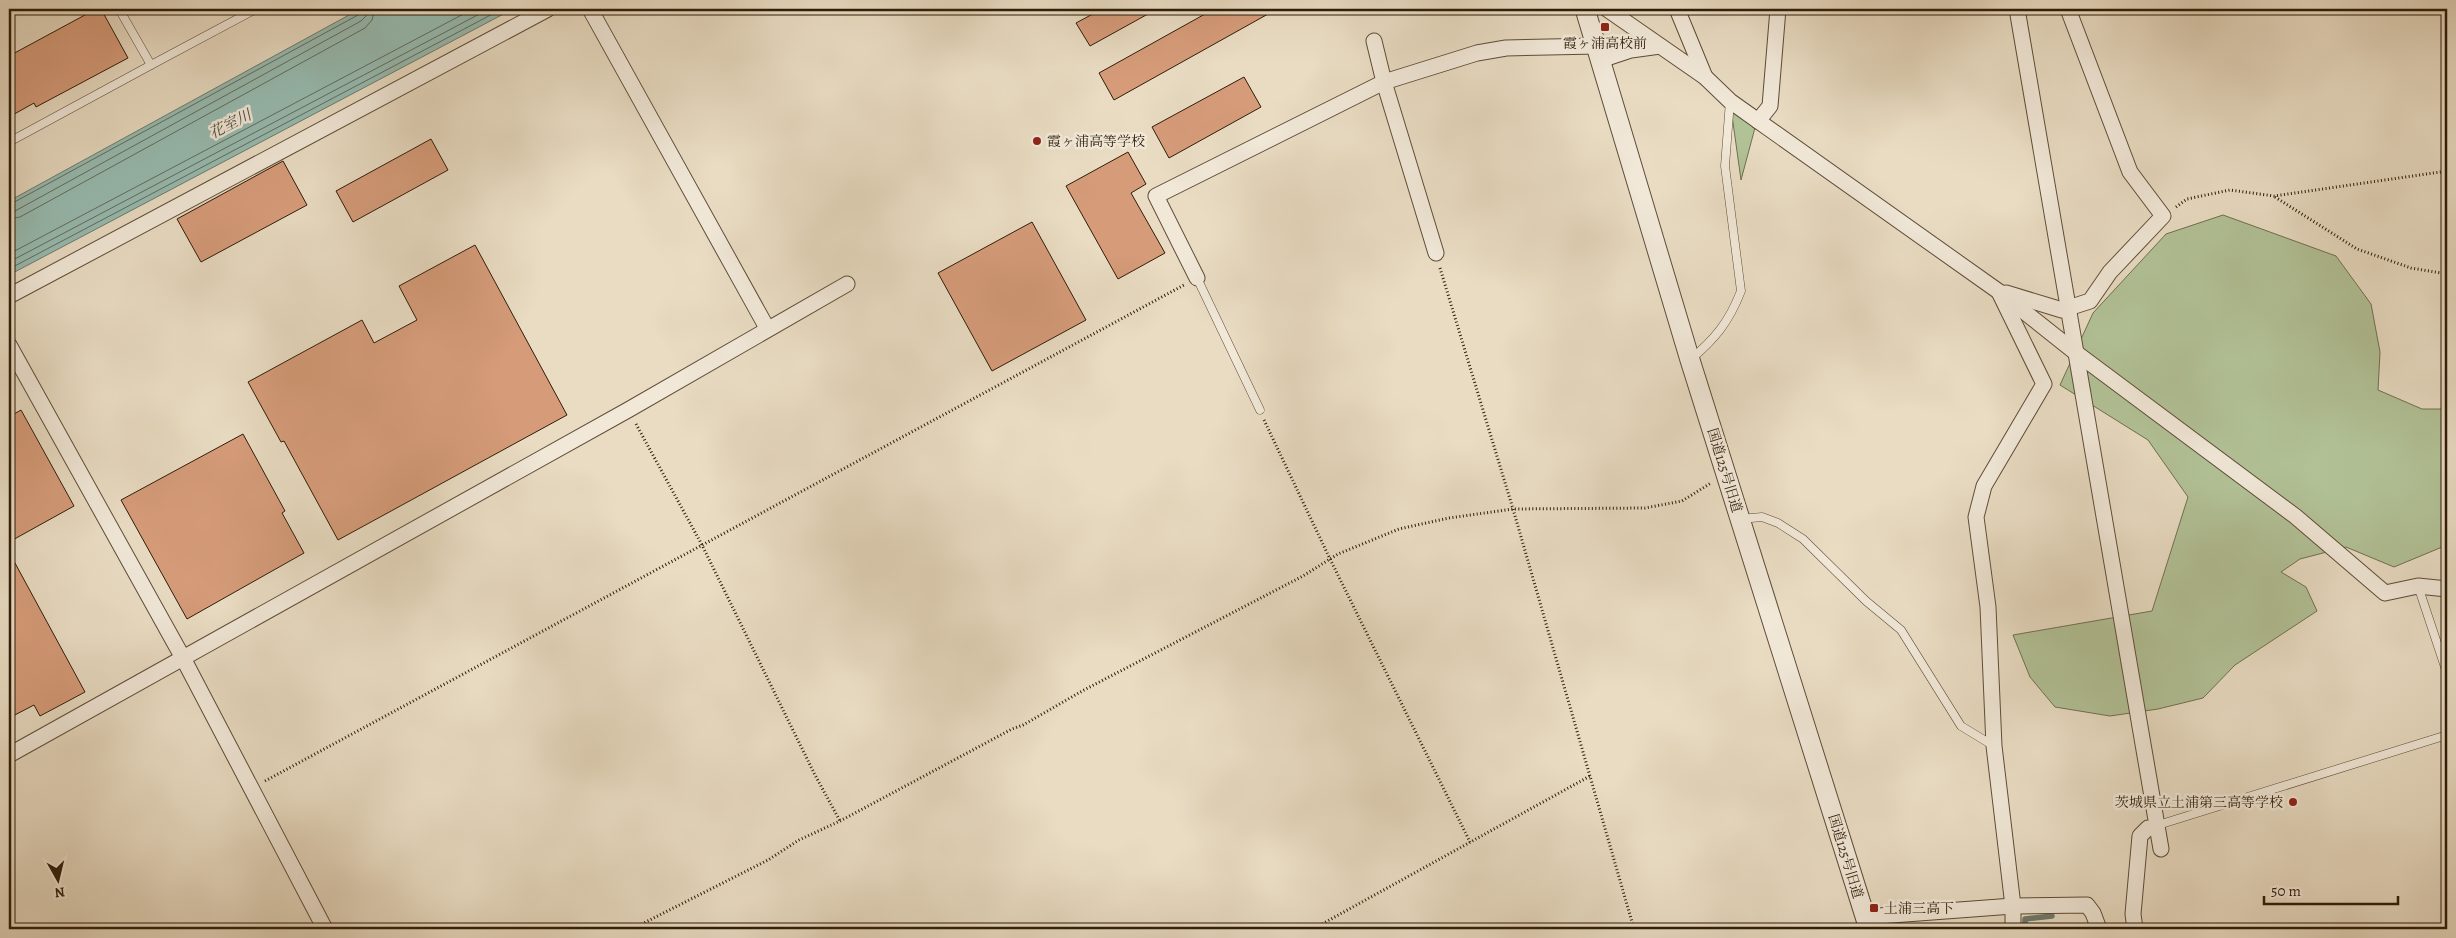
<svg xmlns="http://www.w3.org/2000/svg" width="2456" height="938" viewBox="0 0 2456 938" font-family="Alegreya,'Noto Serif JP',serif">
	<rect width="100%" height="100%" fill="#e9dcc3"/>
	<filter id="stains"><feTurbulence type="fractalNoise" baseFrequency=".004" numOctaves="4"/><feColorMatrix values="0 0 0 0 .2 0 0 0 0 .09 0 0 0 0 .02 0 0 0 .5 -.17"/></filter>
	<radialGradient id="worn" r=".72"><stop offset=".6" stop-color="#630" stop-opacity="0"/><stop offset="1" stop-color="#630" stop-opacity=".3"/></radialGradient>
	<g fill="#b2c297" stroke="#706f50">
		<path d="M1730,101l26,23 -15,56z"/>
		<path d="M2223,215l113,41 35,48 9,48 -2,38 44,19h25v136l-53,22 -48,-20 -46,12 -19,13 25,15 11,24 -82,54 -32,33 -45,11 -48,7 -55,-9 -25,-30 -17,-42 139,-24 36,-114 -40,-57 -88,-55 33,-72 73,-79z"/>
	</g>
	<path fill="#97bcb2" stroke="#6d7c6e" d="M360,9h153l-504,266v-74z"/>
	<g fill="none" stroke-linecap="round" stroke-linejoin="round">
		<g stroke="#636c5e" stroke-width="1">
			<path d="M9,205l349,-190 3,-6"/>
			<path d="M9,212l6,-1 31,-17 315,-173 5,-5 2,-7"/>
			<path d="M9,219l11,-2 345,-189 7,-8 3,-11"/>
			<path d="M9,254l464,-245"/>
			<path d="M9,262l480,-253"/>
			<path d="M9,269l493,-260"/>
		</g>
		<path stroke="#6d7c6e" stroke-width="5.5" d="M2025,929v-10l27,-3"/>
	</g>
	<g fill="#d69c7a" stroke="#2f1c09">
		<path d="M96,9h5l27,49 -92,49 -2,-4 -25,14v-61z"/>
		<path d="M1102,9h55l-67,37 -14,-23z"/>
		<path d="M1214,9h63l-163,91 -15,-27z"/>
		<path d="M1244,77l17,30 -92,51 -17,-31z"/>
		<path d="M431,139l17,31 -95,52 -17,-31z"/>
		<path d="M1128,152l18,32 -15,9 34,60 -47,26 -52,-93z"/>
		<path d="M283,161l24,44 -106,57 -24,-43z"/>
		<path d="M1032,222l54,98 -94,51 -54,-98z"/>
		<path d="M475,245l92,170 -229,125 -54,-99 -3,1 -33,-60 114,-62 12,23 43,-23 -18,-34z"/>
		<path d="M21,410l53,96 -65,36v-125z"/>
		<path d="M243,434l42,77 -3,2 22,40 -117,66 -66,-119z"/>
		<path d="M9,552l76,140 -45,24 -6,-11 -25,13z"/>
	</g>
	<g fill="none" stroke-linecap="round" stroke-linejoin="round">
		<g stroke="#5e4c38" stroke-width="9">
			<g id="service">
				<path d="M119,9l32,56 105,-56"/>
				<path d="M9,142l142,-77"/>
				<path d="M1197,278l63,132"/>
				<path d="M1690,360c25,-21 39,-38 51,-69l-16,-125 5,-65"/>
				<path d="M1740,519l22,-2 16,6 25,16 63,62 35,29 60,96 33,20"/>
				<path d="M2418,586l29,87"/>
				<path d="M2155,826l292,-91"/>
			</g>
		</g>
		<g stroke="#5e4c38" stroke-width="17">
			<g id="minor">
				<path d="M590,9l177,319"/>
				<path d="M1607,9l98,68 25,24 268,190 77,61 220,164 90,77 33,-7 29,3"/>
				<path d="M1677,9l28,68"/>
				<path d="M2017,9l144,840"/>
				<path d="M1374,41l10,41 52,171"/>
				<path d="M1601,60l30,-10 29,-4"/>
				<path d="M1758,121l12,-15 8,-97"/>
				<path d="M1197,278l-41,-82 228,-114 93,-29 29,-5 91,-2"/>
				<path d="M2006,293l56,17 28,-9 20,-29 53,-56 -33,-44 -62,-163"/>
				<path d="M2000,294l44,90 -60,102 -8,31 12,90 6,139 19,160v23"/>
				<path d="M9,296l539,-287"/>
				<path d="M9,345l174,313 142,271"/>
				<path d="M9,755l619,-345 219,-126"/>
				<path d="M1865,917l148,-11 74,-1 6,8 6,16"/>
				<path d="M2135,929l-2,-15 7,-78 8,-8"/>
			</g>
		</g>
		<g stroke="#5e4c38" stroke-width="21">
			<path id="tertiary" d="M1585,9l105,351 179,569"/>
		</g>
		<g stroke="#2f1c09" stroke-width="3" stroke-dasharray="1 2.5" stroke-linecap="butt">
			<path d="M2275,197l82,52 54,19 36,6"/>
			<path d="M2176,207l11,-8 43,-9 44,6 173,-25"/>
			<path d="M1440,268l73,241 121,420"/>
			<path d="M1264,420l66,139 140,283"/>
			<path d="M636,424l66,121 113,230 25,46"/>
			<path d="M265,781l919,-496"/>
			<path d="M632,929l136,-69 31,-20 41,-19 172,-92 11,-4 61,-35 219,-114 35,-22 61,-25 50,-11 64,-9 132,-1 37,-7 29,-18"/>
			<path d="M1313,929l277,-153"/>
		</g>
		<use href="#service" stroke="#f1e8d8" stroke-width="8"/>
		<use href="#minor" stroke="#f1e8d8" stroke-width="15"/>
		<use href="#tertiary" stroke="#f1e8d8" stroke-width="19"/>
	</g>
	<g fill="#8f2418" stroke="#f1e8d8" stroke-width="2">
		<rect x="1600" y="22" width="10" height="10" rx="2.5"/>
		<circle cx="1037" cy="141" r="5"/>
		<circle cx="2293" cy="802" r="5"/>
		<rect x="1869" y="903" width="10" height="10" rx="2.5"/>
	</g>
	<g text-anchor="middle" stroke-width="5" stroke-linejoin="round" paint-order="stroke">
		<g font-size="14" fill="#2f1c09" stroke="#f1e8d8" text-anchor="start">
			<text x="1605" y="48" text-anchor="middle">霞ヶ浦高校前</text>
			<text x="1047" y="146">霞ヶ浦高等学校</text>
			<text x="2283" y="807" text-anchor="end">茨城県立土浦第三高等学校</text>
			<text x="1884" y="913">土浦三高下</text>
		</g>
		<g font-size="14" fill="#2f1c09" stroke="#f1e8d8">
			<text transform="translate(1725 470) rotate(73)" y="5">国道125号旧道</text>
			<text transform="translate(1846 856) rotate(73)" y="5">国道125号旧道</text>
		</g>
		<g font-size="15" font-style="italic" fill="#4e4c3c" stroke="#f1e8d8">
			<text transform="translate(230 124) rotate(-27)" y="5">花室川</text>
		</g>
	</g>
	<rect width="2456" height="938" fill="none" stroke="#e9dcc3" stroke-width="30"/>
	<rect x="10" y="10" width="2436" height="918" fill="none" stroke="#2f1c09" stroke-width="2.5"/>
	<rect x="15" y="15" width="2426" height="908" fill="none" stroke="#2f1c09"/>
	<g transform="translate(58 880) rotate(172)" stroke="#f1e8d8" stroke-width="4" paint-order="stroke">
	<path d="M0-4L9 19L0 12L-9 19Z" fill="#2f1c09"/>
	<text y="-8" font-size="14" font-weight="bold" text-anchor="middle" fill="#2f1c09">N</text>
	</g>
	<path d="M2264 896v8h134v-8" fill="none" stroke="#2f1c09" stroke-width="2.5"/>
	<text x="2271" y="896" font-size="15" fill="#2f1c09" stroke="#f1e8d8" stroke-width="4" paint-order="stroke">50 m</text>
	<rect width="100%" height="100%" filter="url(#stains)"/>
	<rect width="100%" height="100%" fill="url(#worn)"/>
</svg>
